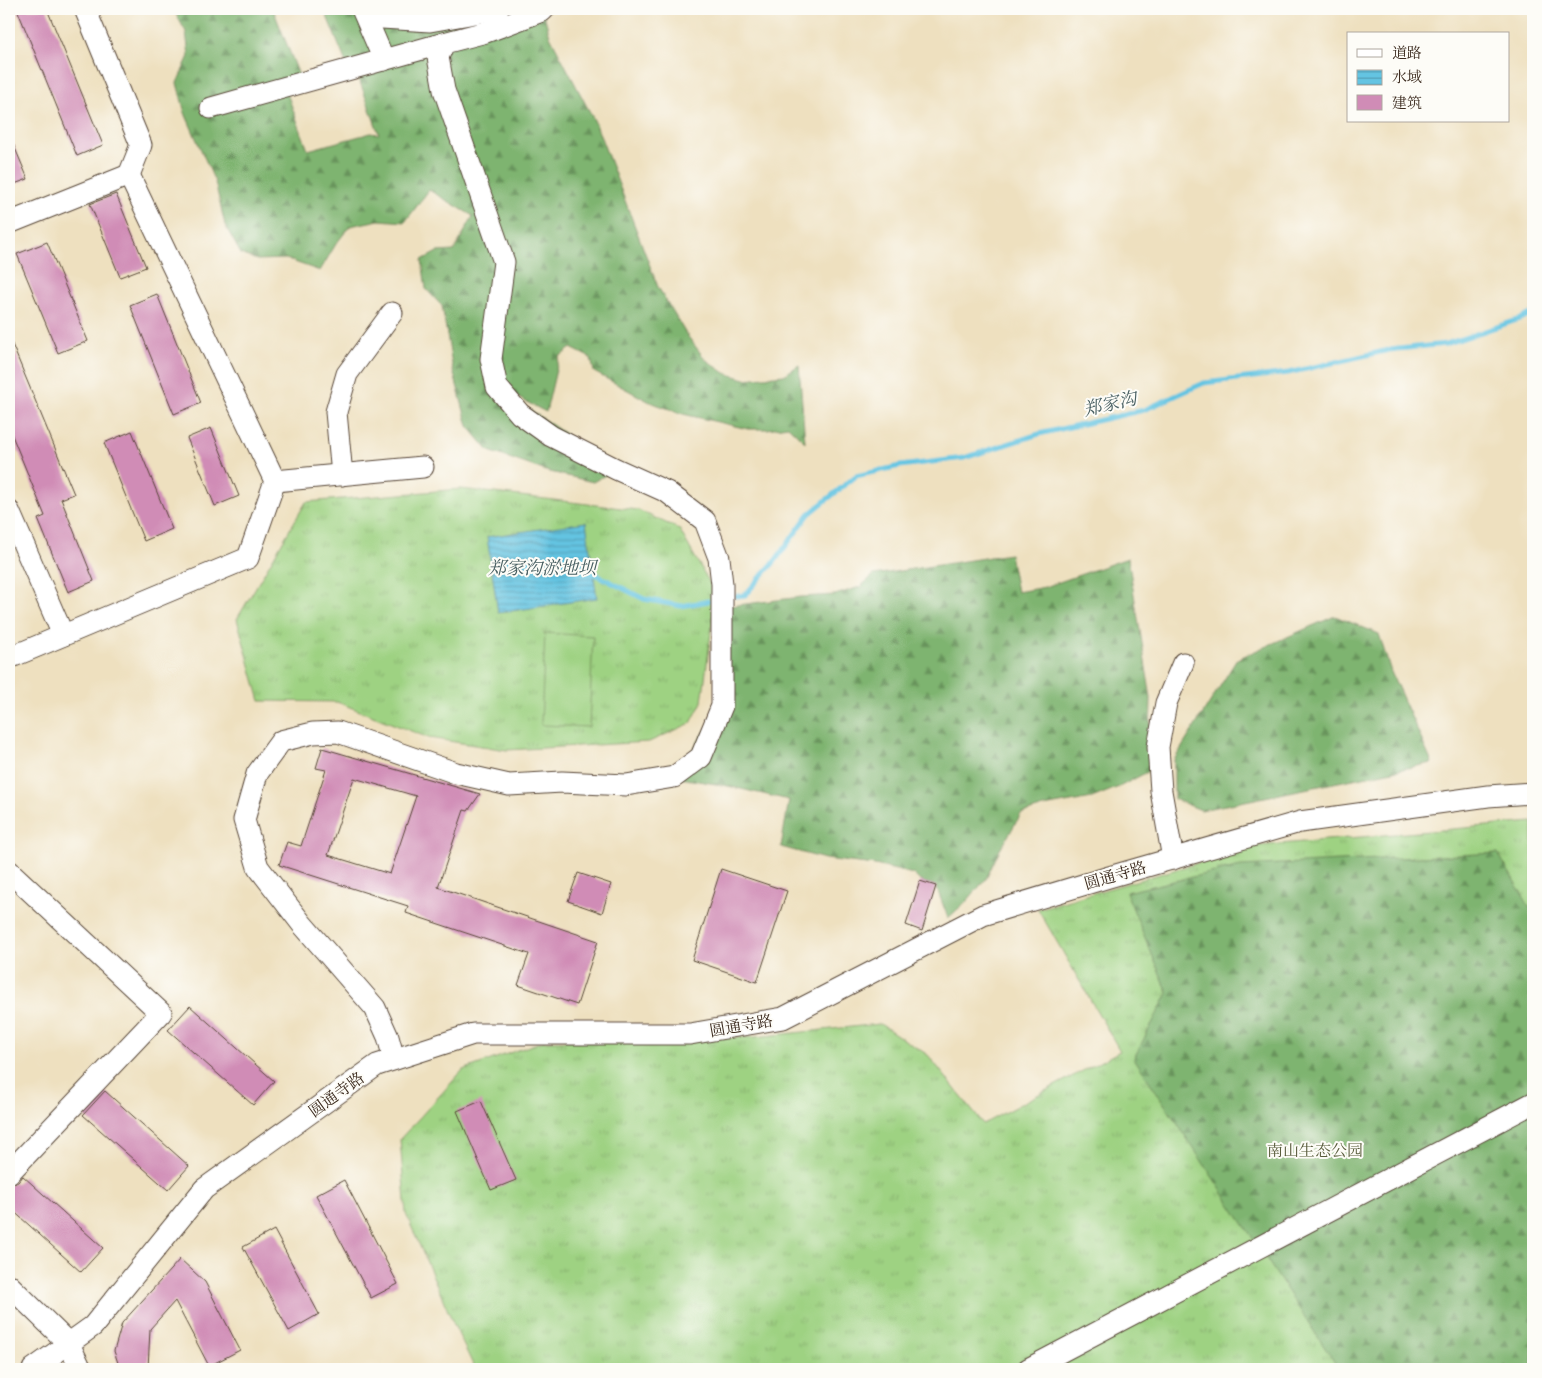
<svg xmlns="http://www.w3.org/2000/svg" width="1542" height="1378" viewBox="0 0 1542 1378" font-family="Cardo,'Noto Serif SC',serif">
	<defs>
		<pattern id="grass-tufts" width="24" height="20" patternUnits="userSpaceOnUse" patternTransform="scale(1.25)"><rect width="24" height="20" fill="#9ed282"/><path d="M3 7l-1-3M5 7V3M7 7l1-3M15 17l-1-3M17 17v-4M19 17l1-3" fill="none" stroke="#89b470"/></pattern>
		<pattern id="forest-firs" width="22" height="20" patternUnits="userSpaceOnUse" patternTransform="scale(1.25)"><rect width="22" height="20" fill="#7eb470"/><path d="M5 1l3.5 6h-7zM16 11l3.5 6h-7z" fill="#68935b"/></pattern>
		<pattern id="water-rules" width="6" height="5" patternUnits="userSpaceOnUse" patternTransform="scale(1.25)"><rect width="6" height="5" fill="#64c4e2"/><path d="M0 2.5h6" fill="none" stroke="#549fb7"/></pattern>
	</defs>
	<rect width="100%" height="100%" fill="#fdfcf7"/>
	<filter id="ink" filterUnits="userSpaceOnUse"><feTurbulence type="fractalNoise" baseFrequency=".02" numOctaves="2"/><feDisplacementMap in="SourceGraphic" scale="10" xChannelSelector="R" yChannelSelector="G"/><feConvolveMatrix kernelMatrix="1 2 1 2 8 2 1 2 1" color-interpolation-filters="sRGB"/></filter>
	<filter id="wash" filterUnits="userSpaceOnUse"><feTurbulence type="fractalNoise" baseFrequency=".0096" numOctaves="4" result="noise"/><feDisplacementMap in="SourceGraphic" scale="20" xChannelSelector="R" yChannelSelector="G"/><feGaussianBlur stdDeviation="1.12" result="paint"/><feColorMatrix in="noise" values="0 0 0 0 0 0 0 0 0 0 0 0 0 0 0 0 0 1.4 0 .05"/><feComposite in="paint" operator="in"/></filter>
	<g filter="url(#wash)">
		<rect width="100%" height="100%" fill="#eee0bf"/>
		<g fill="url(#grass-tufts)" stroke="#6c7e50">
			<path d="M461,489l177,21 41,19 37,65 -14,108 -11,21 -42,19 -142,8 -78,-12 -92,-36 -77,-1 -23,-82 69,-117z"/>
			<path d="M1533,822v547h-1058l-20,-42 -49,-113 -6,-75 63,-69 80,-29 212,-4 125,-13 48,31 55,69 137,-73 -82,-142 219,-63z"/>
		</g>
		<g fill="url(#forest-firs)" stroke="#5c6f47">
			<path d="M173,9h100l29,74 -17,5 23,62 63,-17 8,1 -24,-66 -6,2 -25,-61h48l10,9 116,-9h46l-1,2 7,25 45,86 63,165 28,47 19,25 20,14 20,6 39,-4 15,-10 6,77 -17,-16 -21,3h-19l-65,-15 -33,-12 -56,-30 -3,-14 -20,-10 -12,9 -13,55 -49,-25 119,82 -23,13 -47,-11 -57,-20 -21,-25 -15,-56 -11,-64 -16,-17 -4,-29 15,-8 17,-1 19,-35 -44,-26 -24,32 -26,-2 -29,6 -14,18 -16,27 -34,-12 -29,1 -16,-6 -16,-29 -10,-43 -30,-69 -8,-30 12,-27 -3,-24z"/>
			<path d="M1010,554l7,38 28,-5 83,-29 23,140 -2,73 -30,16 -27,11 -48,9 -23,7 -23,39 -12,26 -20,23 -18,16 -12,-32 -16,-5 -7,-7 -38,-9 -50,-6 -44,-12 8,-47 -61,-14 -54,-9 48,-71v-99l79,-10 34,-2 25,-8 14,-12z"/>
			<path d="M1335,616l44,18 12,38 41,91 -231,47 -27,-11v-39l63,-101z"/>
			<path d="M1498,853l35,60v456h-194l-205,-311 34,-65 -42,-101 115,-26z"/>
		</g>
		<path fill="#9ed282" stroke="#6c7e50" d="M545,633l48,3 -4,91 -48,-2z"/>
		<path fill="url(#water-rules)" stroke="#507780" d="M586,522l11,76 -99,15 -11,-76z"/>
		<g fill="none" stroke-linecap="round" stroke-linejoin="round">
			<g stroke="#64c4e2" stroke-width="5">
				<path d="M593,573l51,26 37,7 27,-5"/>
				<path d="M737,596l8,-1 30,-34 34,-47 47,-38 44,-10 64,-8 75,-24 105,-24 60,-27 84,-10 101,-23 57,-6 74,-25 13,-6"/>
			</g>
		</g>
		<g id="blocks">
			<g fill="#d08cb6" fill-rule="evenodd">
				<path d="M17,9h30l56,136 -26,11z"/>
				<path d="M9,134l19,45 -19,7z"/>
				<path d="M116,194l30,73 -26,10 -30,-73z"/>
				<path d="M47,242l41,99 -30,12 -41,-99z"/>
				<path d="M157,294l44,109 -27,11 -44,-109z"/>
				<path d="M9,337l65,157 -13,5 33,82 -26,11 -30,-73 7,-3 -36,-88z"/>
				<path d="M211,428l28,68 -24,10 -28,-68z"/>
				<path d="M132,431l40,98 -28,12 -40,-98z"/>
				<path d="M322,748l158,46 -12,17 -4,-1 -26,77 160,54 -21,64 -59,-20 11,-31 -123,-41 2,-7 -129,-41 8,-23 14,4 25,-76 -10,-2zM354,778l62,18 -26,78 -62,-19z"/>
				<path d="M721,869l66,22 -30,91 -65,-22z"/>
				<path d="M578,873l33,11 -9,29 -34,-12z"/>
				<path d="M920,881l16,5 -14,45 -16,-6z"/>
				<path d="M190,1006l84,75 -21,24 -85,-75z"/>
				<path d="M105,1091l84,75 -21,24 -85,-75z"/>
				<path d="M481,1101l35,79 -25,10 -34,-79z"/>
				<path d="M23,1176l80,72 -22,24 -72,-65v-22l9,-3z"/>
				<path d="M344,1180l54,104 -27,14 -55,-103z"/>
				<path d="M274,1230l45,84 -30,17 -46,-84z"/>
				<path d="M180,1259l25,23 35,68 -31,16 -34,-65 -25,28 -2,40h-28l-6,-18 8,-28z"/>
			</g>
		</g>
	</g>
	<g filter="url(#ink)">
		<use href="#blocks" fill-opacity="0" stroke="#564536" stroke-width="1"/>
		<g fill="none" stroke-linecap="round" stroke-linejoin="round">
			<g stroke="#564536" stroke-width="23">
				<g id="minor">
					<path d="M85,9l56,136 -12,30"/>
					<path d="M362,9l22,51"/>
					<path d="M372,9l10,9 48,3 68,-12"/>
					<path d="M211,108l233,-65"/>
					<path d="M9,223l120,-48 146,306 -27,77 -239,100"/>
					<path d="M342,475l-6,-63 11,-38 45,-61"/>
					<path d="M275,481l148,-14"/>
					<path d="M9,511l54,124"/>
					<path d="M1173,859l-12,-68 -3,-44 8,-44 17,-40"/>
					<path d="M9,871l152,142 -152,160"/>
					<path d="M394,1059l-6,-22 -13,-29 -73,-84 -44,-57 -14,-47 13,-46 24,-33 32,-8 25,-1 118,41 53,12 53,-3 64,3 48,-8 27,-20 21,-51v-122l-3,-26 -14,-37 -38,-29 -51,-23 -65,-33 -31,-22 -23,-27 -6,-28 13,-97 -60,-172 -6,-33 6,-14 42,-11 56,-21 2,-2"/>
					<path d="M9,1285l60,59 12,25"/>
					<path d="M33,1369l60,-43 111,-137 173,-124 96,-31h217l93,-16 200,-103 126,-38 191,-55 188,-26 45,-3"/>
					<path d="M1028,1369l505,-266"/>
				</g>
			</g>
			<use href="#minor" stroke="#fff" stroke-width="21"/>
		</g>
	</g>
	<g text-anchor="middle" stroke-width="4" stroke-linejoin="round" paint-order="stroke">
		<g font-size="16" fill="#3b2a1e" stroke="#fdfcf7">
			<text transform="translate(1115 875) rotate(-16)" y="6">圆通寺路</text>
			<text transform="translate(741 1025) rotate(-10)" y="6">圆通寺路</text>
			<text transform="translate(336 1094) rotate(-36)" y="6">圆通寺路</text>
		</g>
		<g font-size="16" fill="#595c3c" stroke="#fdfcf7">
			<text x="1315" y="1156">南山生态公园</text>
		</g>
		<g font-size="18" font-style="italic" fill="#496063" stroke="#fdfcf7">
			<text transform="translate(1110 404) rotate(-13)" y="6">郑家沟</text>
			<text x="542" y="574">郑家沟淤地坝</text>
		</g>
	</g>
	<rect width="1542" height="1378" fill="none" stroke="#fdfcf7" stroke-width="30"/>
	<rect x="1347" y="32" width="162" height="90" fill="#fdfcf7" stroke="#afa8a0"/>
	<rect x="1357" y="49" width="25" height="8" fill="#ffffff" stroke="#afa8a0"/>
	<text x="1392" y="58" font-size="15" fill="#3b2a1e">道路</text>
	<rect x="1357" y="70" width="25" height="15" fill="url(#water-rules)" stroke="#afa8a0"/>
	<text x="1392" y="82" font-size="15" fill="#3b2a1e">水域</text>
	<rect x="1357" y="95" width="25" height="15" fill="#d08cb6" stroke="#afa8a0"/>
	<text x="1392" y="108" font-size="15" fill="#3b2a1e">建筑</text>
</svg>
